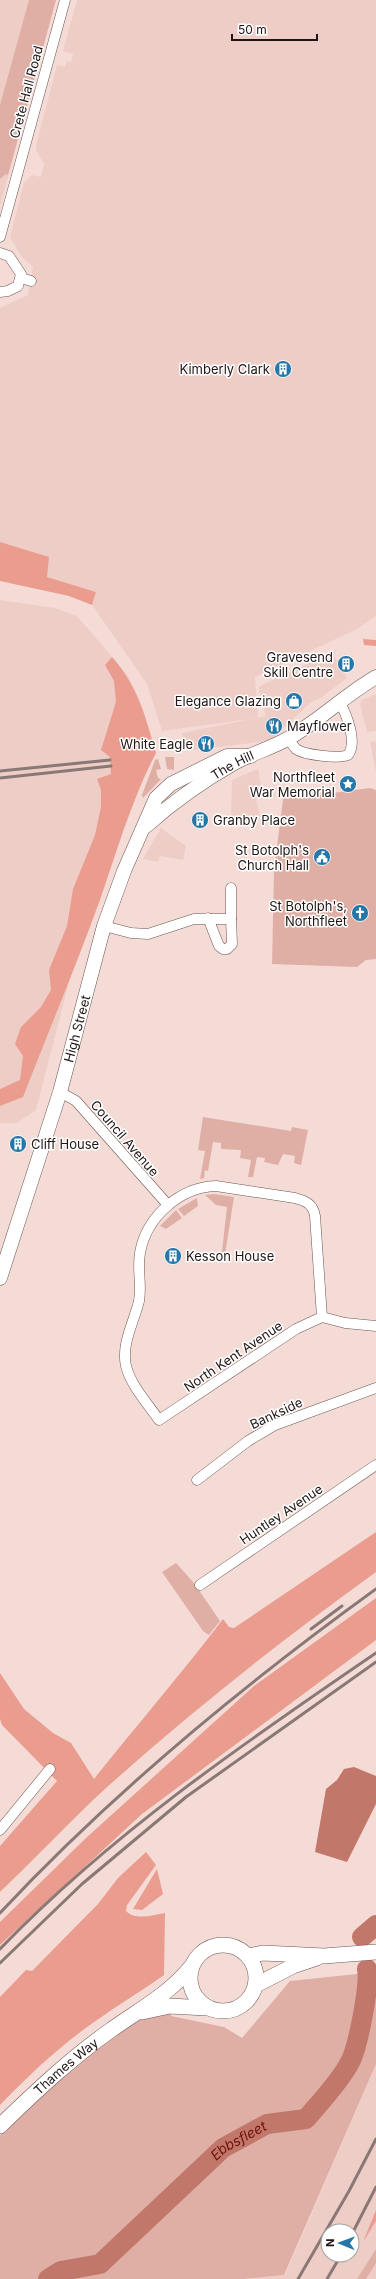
<svg xmlns="http://www.w3.org/2000/svg" width="376" height="2279" viewBox="0 0 376 2279" font-family="Inter,sans-serif">
	<rect width="100%" height="100%" fill="#f5dbd6"/>
	<g fill="#efcdc7" fill-rule="evenodd">
		<path d="M0,0h56l-56,206z"/>
		<path d="M77,0h299v616l-19,13 -102,48 3,41 -96,13 -15,-47 -55,-79 4,-13 -49,-15 -47,-35v-234l28,-13 5,-28 -12,-11 -11,-19 14,-54 8,-8 9,2 3,-13 -8,-14v-5l21,-80 8,2 2,-6 4,1 2,-8 -10,-3z"/>
		<path d="M0,600l55,8 22,8 49,57 6,11 9,19 15,50 -9,16 -70,182 -41,159 -19,13h-17z"/>
		<path d="M336,650l-2,6 13,22 -25,19 -12,6 -37,35 -13,4 -67,8h-3l-1,-4h-5l-2,-13 84,-17 -8,-29z"/>
		<path d="M376,694v37l-9,1 -7,-28 2,-4z"/>
		<path d="M376,741v32l-6,-31z"/>
		<path d="M258,769l5,27 -7,2 4,18 -29,3 1,-39z"/>
		<path d="M161,828l25,18 -3,14 -23,-4 -2,6 -15,-3z"/>
		<path d="M376,2064v215h-132l41,-4zM328,2231h24v24h-24z"/>
	</g>
	<g fill="#dfafa6">
		<path d="M29,0h27l-48,175 -2,-1 -6,5v-74z"/>
		<path d="M165,757h9v13l-7,-1z"/>
		<path d="M158,759l3,10 -5,1 2,8 3,1 -18,19 -1,-3 13,-35z"/>
		<path d="M370,788l6,2v169l-10,1 -9,7 -85,-3 2,-94 10,-78 33,3z"/>
		<path d="M203,1117l88,14 1,-4 16,3 -7,35 -7,-2 1,-7 -12,-2 -5,11 -14,-3 1,-4 -8,-1 -4,20h-5l3,-17 -11,-2 1,-8 -20,-1v-6l-8,-1 -5,29 -3,-1 -1,8 -4,1 5,-28 -7,-1z"/>
		<path d="M214,1194l20,3 -10,64 -3,-1 6,-53 -11,-2 -11,-10z"/>
		<path d="M197,1198l1,8 -14,10 -6,-7z"/>
		<path d="M176,1210l6,8 -16,11 -6,-3z"/>
		<path d="M176,1563l18,20 26,38 -11,14 -6,-4 -41,-59z"/>
		<path d="M376,1972v92l-92,211 -40,4h-244v-144l84,-78 53,-37 34,-8v4l53,11 18,11 48,-57z"/>
		<path d="M376,2249v14l-10,16h-9z"/>
	</g>
	<g fill="#ea9c8e">
		<path d="M0,542l49,15 -2,20 49,15 -4,13 -23,-9 -69,-15z"/>
		<path d="M363,639l13,1v6l-12,-1z"/>
		<path d="M112,657c26,30 33,58 44,96 -24,45 -38,95 -55,144 -24,67 -52,133 -78,200l-23,9v-17l20,-9 3,-24 -8,-12 6,-17 20,-20 10,-17 -2,-20 18,-44 6,-37 22,-54 6,-28v-17l-4,-11 14,-5 -1,-17 -9,-7 15,-48 -2,-21 -9,-16z"/>
		<path d="M376,1532v40c-93,67 -184,139 -270,216 -36,33 -70,70 -106,104v-46l57,-65 -55,-56 -2,-6v-46l24,36 29,24 18,10 23,36c43,-54 88,-106 129,-160l6,8 5,1z"/>
		<path d="M376,1598v42l-234,174 -142,131v-23l86,-84 168,-152z"/>
		<path d="M146,1852l10,13 -29,40 -1,6c10,10 27,4 39,2l-1,62c-22,16 -45,29 -67,45 -35,24 -67,54 -97,85v-108l26,-27 6,1 66,-67 20,-26z"/>
		<path d="M157,1869l6,25 -21,16 -9,-1z"/>
		<path d="M376,2210v11l-13,21z"/>
	</g>
	<path fill="#c1776a" d="M354,1767l22,9v28l-29,58 -32,-10 11,-63 11,-9 7,-11z"/>
	<g fill="none" stroke-linecap="round" stroke-linejoin="round">
		<g stroke="#c1776a" stroke-width="20">
			<path d="M362,1937l14,-12"/>
			<path id="s1" d="M48,2279l13,-8 39,-7 123,-116 44,-24 39,-5c14,-17 32,-35 43,-55 9,-15 21,-79 18,-95"/>
		</g>
		<g stroke="#6b5651" stroke-width="11">
			<g id="minor">
				<path d="M0,237l65,-237"/>
				<path d="M0,253l9,3 12,18 -3,12 -10,5 -8,1"/>
				<path d="M21,278l10,3"/>
				<path d="M288,738c3,4 5,8 8,11 8,6 43,10 52,6 10,-13 -2,-42 -9,-54"/>
				<path d="M208,918l11,28 4,3h4l5,-5 -1,-25"/>
				<path d="M104,926l27,7 17,1 46,-15h37v-31"/>
				<path d="M60,1092l16,9 92,104"/>
				<path d="M216,1186l79,12c11,3 18,6 20,18l7,101 -26,12 -137,91c-11,-16 -28,-34 -33,-54 -5,-22 8,-44 13,-65 3,-16 -2,-32 1,-48 6,-36 40,-66 76,-67z"/>
				<path d="M322,1317l23,6 31,3"/>
				<path d="M197,1480l51,-39 27,-16 101,-37"/>
				<path d="M200,1585l176,-120"/>
				<path d="M0,1830l50,-61"/>
			</g>
		</g>
		<g stroke="#6b5651" stroke-width="15">
			<g id="secondary">
				<path id="s2" d="M146,826c27,-24 58,-46 90,-64 17,-9 36,-14 53,-24 31,-18 56,-43 87,-61"/>
				<path id="s3" d="M0,1278l60,-186 44,-166 20,-55 32,-73 15,-14 56,-28h24"/>
			</g>
		</g>
		<g stroke="#6b5651" stroke-width="16">
			<g id="primary">
				<circle cx="223" cy="1978" r="33"/>
				<path d="M249,1956l14,-3 61,3 52,-4"/>
				<path d="M256,1985l37,-19 24,-8"/>
				<path d="M142,2012l28,-6 36,2"/>
				<path id="s4" d="M0,2126c35,-34 71,-68 111,-96 28,-20 58,-36 79,-62"/>
			</g>
		</g>
		<use href="#minor" stroke="#fff" stroke-width="10"/>
		<use href="#secondary" stroke="#fff" stroke-width="14"/>
		<use href="#primary" stroke="#fff" stroke-width="15"/>
		<g stroke="#897875" stroke-width="3">
			<path d="M0,771l110,-11"/>
			<path d="M0,778l111,-12"/>
			<path d="M311,1629l31,-23"/>
			<path d="M0,1913c113,-121 242,-227 376,-324"/>
			<path d="M0,1949c111,-115 244,-206 376,-296"/>
			<path d="M0,1963l82,-79 104,-87 190,-135"/>
			<path d="M352,2234l24,-47"/>
			<path d="M298,2279l51,-88 27,-52"/>
			<path d="M327,2279l14,-24"/>
		</g>
	</g>
	<defs>
		<g id="building-disc" transform="scale(0.9)"><circle r="9.5" fill="#2676a7" stroke="#fff"/><path d="M-4-6H4V6H1V3H-1V6H-4ZM-2.5-4.3h1.7v1.8h-1.7ZM.8-4.3h1.7v1.8H.8ZM-2.5-1h1.7V.8h-1.7ZM.8-1h1.7V.8H.8Z" fill="#fff"/></g>
		<g id="shop-disc" transform="scale(0.9)"><circle r="9.5" fill="#2676a7" stroke="#fff"/><path d="M-5-2.5h2.3a2.7 3.5 0 0 1 5.4 0H5L5.5 6h-11ZM-1.5-2.5h3a1.5 2.3 0 0 0-3 0Z" fill="#fff"/></g>
		<g id="restaurant-disc" transform="scale(0.9)"><circle r="9.5" fill="#2676a7" stroke="#fff"/><path d="M-5-6h1v4h1v-4h1v4h1v-4h1v5L-1.5 .5V6h-2V.5L-5-1ZM5-6V6H3V1.5H1.5Q1.5-4 5-6Z" fill="#fff"/></g>
		<g id="sight-disc" transform="scale(0.9)"><circle r="9.5" fill="#2676a7" stroke="#fff"/><path d="M0-6L1.8-2.2L6-1.7L2.9 1.2L3.7 5.4L0 3.3L-3.7 5.4L-2.9 1.2L-6-1.7L-1.8-2.2Z" fill="#fff"/></g>
		<g id="civic-disc" transform="scale(0.9)"><circle r="9.5" fill="#2676a7" stroke="#fff"/><path d="M-.6-6.5H3V-4.5H.6V-3L4-1V1h2V6H-6V1h2V-1L-.6-3ZM-1.2 2.5V6h2.4V2.5Z" fill="#fff"/></g>
		<g id="church-disc" transform="scale(0.9)"><circle r="9.5" fill="#2676a7" stroke="#fff"/><path d="M-1.2-6h2.4v3.5h3.3v2.4h-3.3V6h-2.4V-.1h-3.3v-2.4h3.3Z" fill="#fff"/></g>
	</defs>
	<g fill-rule="evenodd">
		<use href="#building-disc" x="283" y="369"/>
		<use href="#building-disc" x="346" y="664"/>
		<use href="#shop-disc" x="294" y="701"/>
		<use href="#restaurant-disc" x="274" y="726"/>
		<use href="#restaurant-disc" x="206" y="744"/>
		<use href="#sight-disc" x="348" y="784"/>
		<use href="#building-disc" x="200" y="820"/>
		<use href="#civic-disc" x="322" y="857"/>
		<use href="#church-disc" x="360" y="913"/>
		<use href="#building-disc" x="18" y="1144"/>
		<use href="#building-disc" x="173" y="1256"/>
	</g>
	<g text-anchor="middle" stroke-width="3" stroke-linejoin="round" paint-order="stroke">
		<g font-size="13" fill="#1f1615" stroke="#fff">
			<text transform="translate(26 92) rotate(-75)" y="5">Crete Hall Road</text>
			<text dy="5" stroke="none"><textPath href="#s2" startOffset="106">The Hill</textPath></text>
			<text dy="5" stroke="none"><textPath href="#s3" startOffset="261">High Street</textPath></text>
			<text transform="translate(125 1138) rotate(49)" y="5">Council Avenue</text>
			<text transform="translate(233 1356) rotate(-34)" y="5">North Kent Avenue</text>
			<text transform="translate(276 1413) rotate(-25)" y="5">Bankside</text>
			<text transform="translate(281 1514) rotate(-34)" y="5">Huntley Avenue</text>
			<text dy="5" stroke="none"><textPath href="#s4" startOffset="89">Thames Way</textPath></text>
		</g>
		<g font-size="13" fill="#1f1615" stroke="#fff" text-anchor="end">
			<text x="270" y="374">Kimberly Clark</text>
			<text x="333" y="662">Gravesend<tspan x="333" dy="15">Skill Centre</tspan></text>
			<text x="281" y="706">Elegance Glazing</text>
			<text x="287" y="731" text-anchor="start">Mayflower</text>
			<text x="193" y="749">White Eagle</text>
			<text x="335" y="782">Northfleet<tspan x="335" dy="15">War Memorial</tspan></text>
			<text x="213" y="825" text-anchor="start">Granby Place</text>
			<text x="309" y="855">St Botolph's<tspan x="309" dy="15">Church Hall</tspan></text>
			<text x="347" y="911">St Botolph's,<tspan x="347" dy="15">Northfleet</tspan></text>
			<text x="31" y="1149" text-anchor="start">Cliff House</text>
			<text x="186" y="1261" text-anchor="start">Kesson House</text>
		</g>
		<g font-size="14" font-style="italic" fill="#6f1509" stroke="#fff">
			<text dy="5" stroke="none"><textPath href="#s1" startOffset="241">Ebbsfleet</textPath></text>
		</g>
	</g>
	<g transform="translate(340 2243) rotate(271)"><circle r="19" fill="#ffffff" stroke="#a5a2a1"/>
	<path d="M0-3L7 15L0 10L-7 15Z" fill="#2676a7"/>
	<text y="-6" font-size="11" font-weight="bold" text-anchor="middle" fill="#1f1615">N</text>
	</g>
	<path d="M232 34v6h85v-6" fill="none" stroke="#1f1615" stroke-width="2"/>
	<text x="238" y="34" font-size="12" fill="#1f1615" stroke="#ffffff" stroke-width="3" paint-order="stroke">50 m</text>
</svg>
